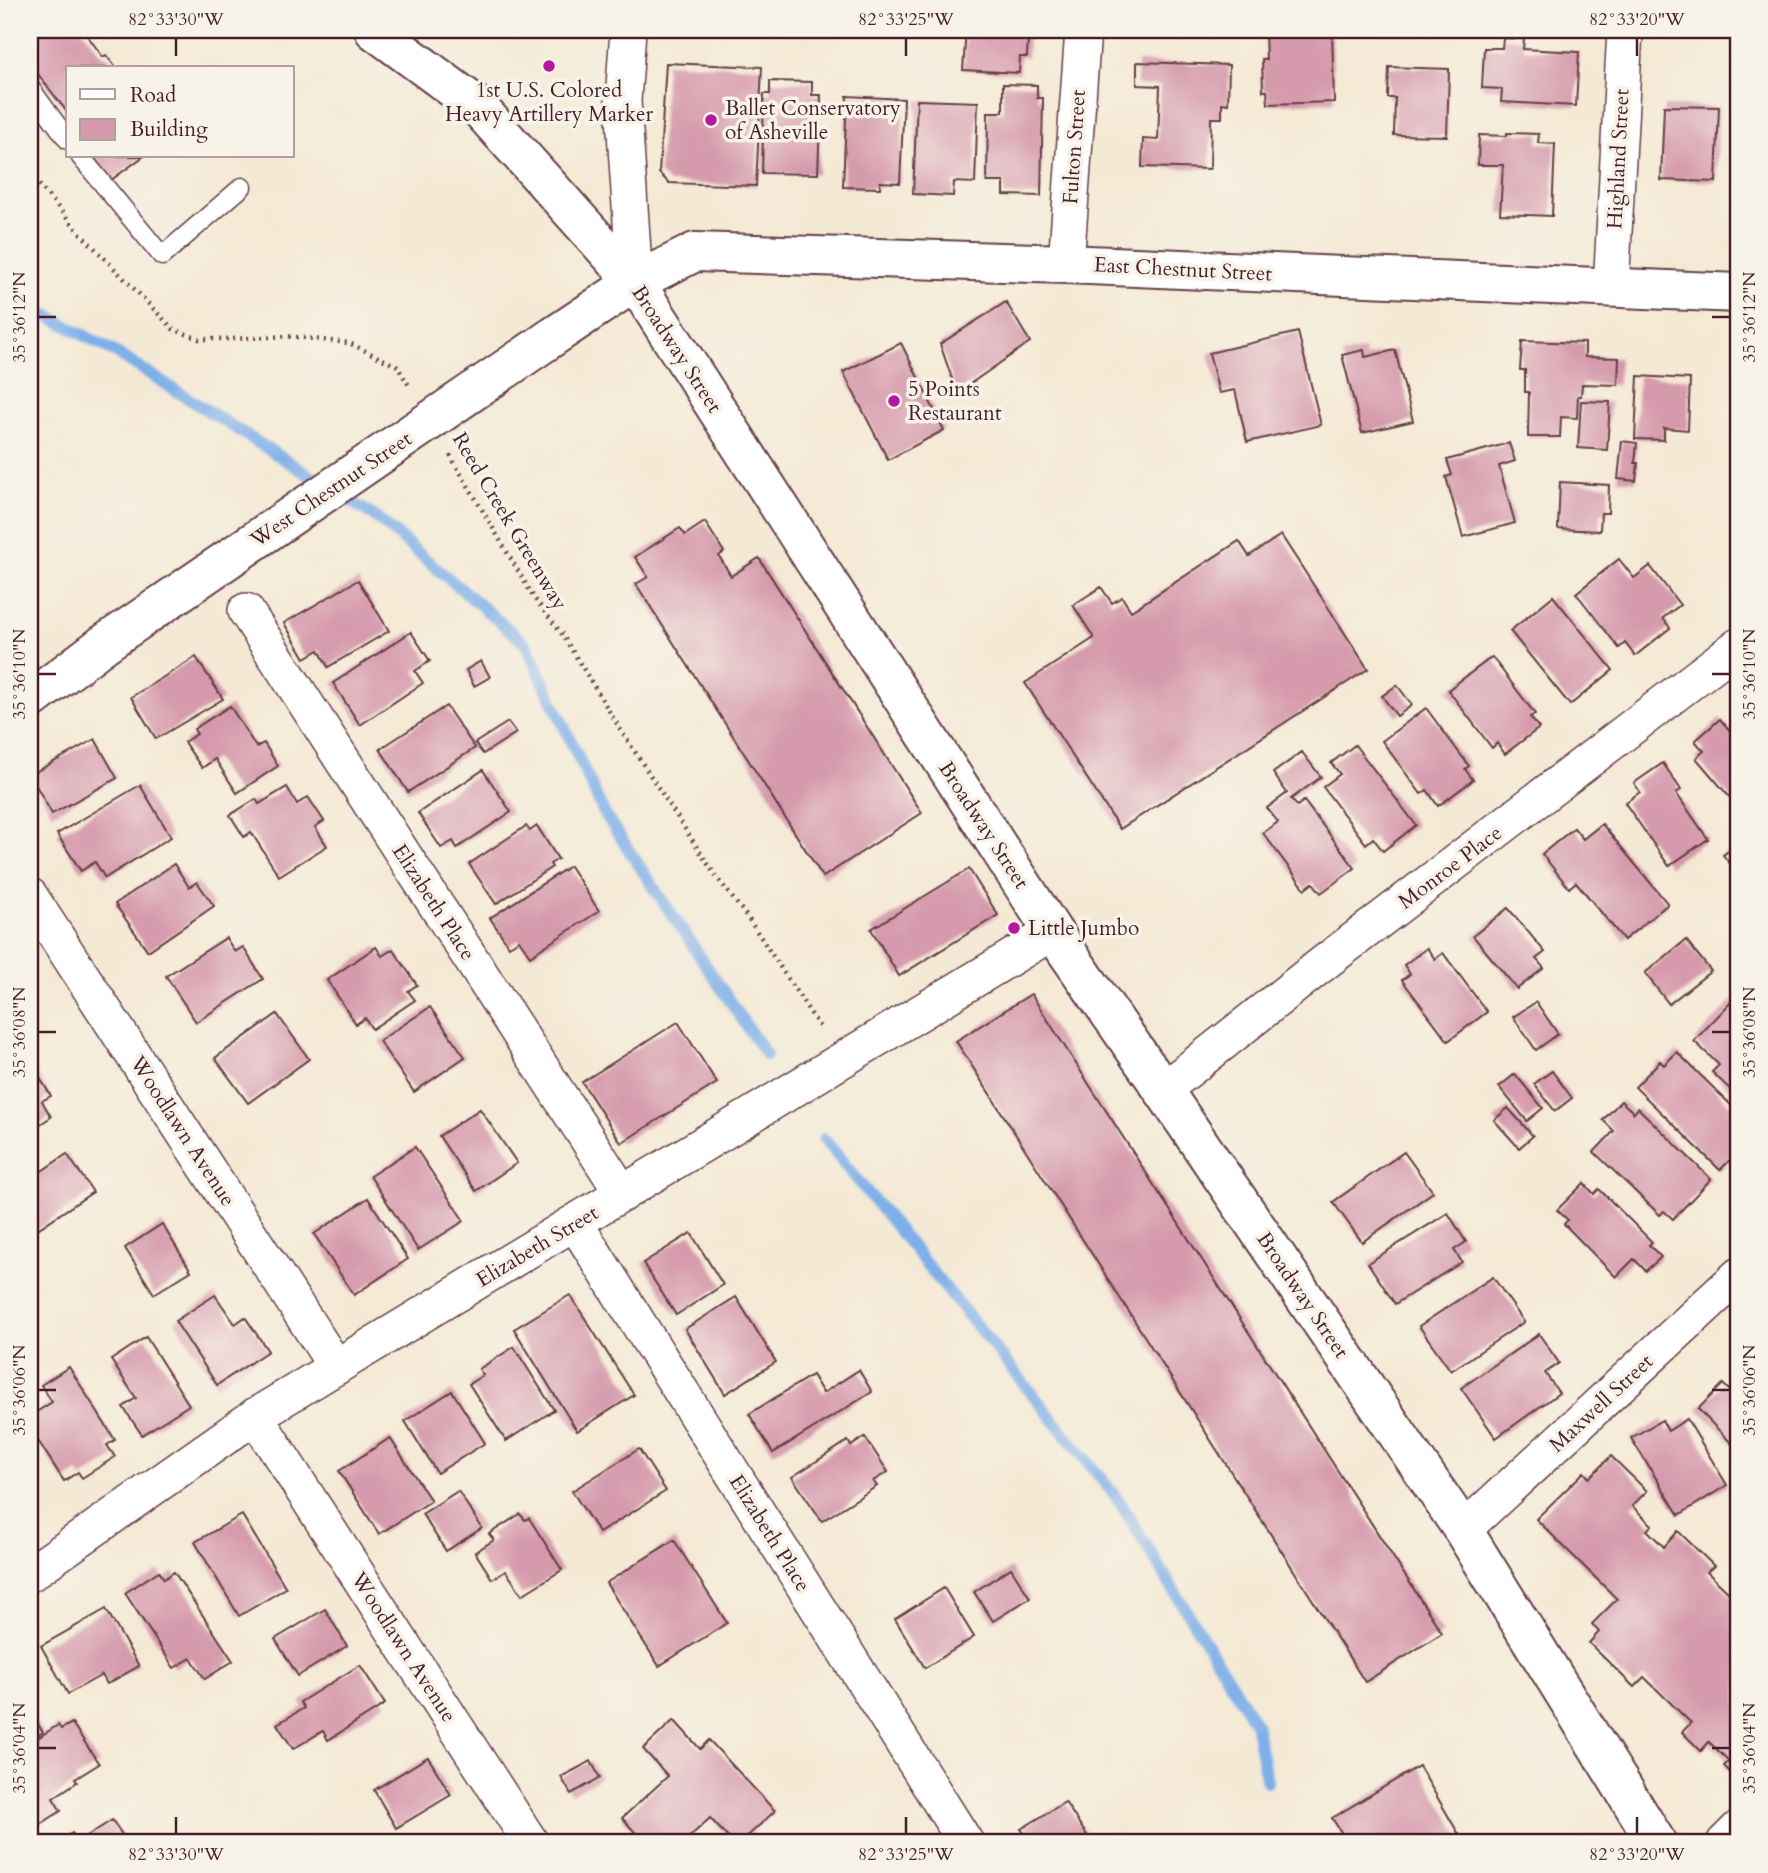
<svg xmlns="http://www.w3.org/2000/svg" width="1768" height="1873" viewBox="0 0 1768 1873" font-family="Cardo,serif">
	<rect width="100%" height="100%" fill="#f7f3e8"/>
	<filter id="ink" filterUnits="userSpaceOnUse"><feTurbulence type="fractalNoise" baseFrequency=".0143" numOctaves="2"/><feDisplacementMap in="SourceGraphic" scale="14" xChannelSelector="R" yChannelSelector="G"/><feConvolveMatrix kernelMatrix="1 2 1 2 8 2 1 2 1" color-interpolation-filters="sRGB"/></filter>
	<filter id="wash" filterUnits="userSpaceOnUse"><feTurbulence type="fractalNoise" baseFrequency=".00686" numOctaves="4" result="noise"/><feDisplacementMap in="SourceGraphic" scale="28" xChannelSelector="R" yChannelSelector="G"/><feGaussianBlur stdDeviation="1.57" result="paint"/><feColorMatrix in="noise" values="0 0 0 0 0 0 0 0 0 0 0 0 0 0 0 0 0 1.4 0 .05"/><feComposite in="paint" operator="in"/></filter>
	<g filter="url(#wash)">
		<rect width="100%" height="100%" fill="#f4e9d4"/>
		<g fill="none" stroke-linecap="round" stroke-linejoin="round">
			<g stroke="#7dafe9" stroke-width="12">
				<path d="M30,306l85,46 262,166 149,126 78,169 162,242"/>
				<path d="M824,1139l294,360 137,224 12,59"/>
			</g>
		</g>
		<g id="blocks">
			<g fill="#d59aac">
				<path d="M48,30h35l20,27 3,-2 10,13h-48v45l-38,-49v-26z"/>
				<path d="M966,30h56v4l6,1 -1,22h-7l-1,16 -56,-3z"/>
				<path d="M1265,30h67l2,72 -66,2 -1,-13h-4l-1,-32h4z"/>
				<path d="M1503,38l21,1 -1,10 56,3 -3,54 -75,-4 1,-13 -20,-1 2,-40h18z"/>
				<path d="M1137,62l92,3 -1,39 -6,-1v15h-11l-1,51 -68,-2 1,-28 15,1 2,-54 -23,-1z"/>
				<path d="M666,63l96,4 -6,119 -87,-3 -10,-10z"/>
				<path d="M1389,67l60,2 -2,67 -53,-1 1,-37h-7z"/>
				<path d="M770,81l42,1v13h9l-3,79 -56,-1 2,-79h6z"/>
				<path d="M1003,84l34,1v13h6l-2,98 -37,-1v-13h-17l1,-70h15z"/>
				<path d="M847,96l57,3 -4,84 -20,-1v6l-37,-1z"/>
				<path d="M917,100l61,2 -3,81 -21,-1 -1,14 -40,-2z"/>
				<path d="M1664,106l55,1 -3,75 -55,-2z"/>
				<path d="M1507,133l32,1 -1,9 17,1 -3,72 -52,-2 3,-49h-25l1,-30 28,1z"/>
				<path d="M93,156h51l-33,24z"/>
				<path d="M1006,302l24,40 -73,51 -17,-49z"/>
				<path d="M1298,332l23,93 -74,17 -12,-52 -16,3 -10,-40z"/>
				<path d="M1522,341l63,2v14l34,1 -1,27 -36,-1 -1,12h-3l-1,22 -16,-1 -1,20h-32l1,-45h-4v-22h-5z"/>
				<path d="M901,343l43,87 -56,30 -45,-88z"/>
				<path d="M1364,350l1,7 30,-7 18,71 -51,12 -20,-78z"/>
				<path d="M1638,376l52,3 -2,51 -24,-2v12l-29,-1z"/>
				<path d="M1581,401l29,1 -3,48 -29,-2z"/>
				<path d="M1622,441l15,2 -2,20h3l-2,18 -18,-2z"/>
				<path d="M1509,443l6,18 -16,5 16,57 -52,14 -17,-60 6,-2 -5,-15z"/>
				<path d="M1560,482l49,3 -1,28h-7l-1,18 -42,-2z"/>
				<path d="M705,522l19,30 -5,4 12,20 28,-18 163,255 -99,64 -187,-293 12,-7 -13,-20 45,-29 5,7z"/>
				<path d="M1281,535l87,134 -248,160 -95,-146 69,-45 -21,-33 28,-18 11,16 10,-6 9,14 108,-70 10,15z"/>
				<path d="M1619,559l15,19 16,-12 30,39 -17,13 7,10 -35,28 -10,-13 -6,5 -43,-55z"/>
				<path d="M358,580l31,51 -61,36 -9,-17 -14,8 -21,-35z"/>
				<path d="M1553,596l60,74 -43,35 -60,-74z"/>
				<path d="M411,632l19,29 -15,10 8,12 -63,42 -27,-42z"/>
				<path d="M196,657l27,42 -67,40 -25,-42z"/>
				<path d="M1492,657l43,57 -5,3 9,11 -34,26 -8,-11 -5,5 -44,-58z"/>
				<path d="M481,661l9,16 -16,9 -8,-16z"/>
				<path d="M1397,685l15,20 -15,11 -15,-20z"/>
				<path d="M230,706l26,41 8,-4 14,23 -41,27 -22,-34 -13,9 -18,-26 13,-8 -3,-5z"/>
				<path d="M446,706l29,42 -67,44 -28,-43z"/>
				<path d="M1426,708l43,58 -4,3 8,11 -35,26 -11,-16 -6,4 -39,-53z"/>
				<path d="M1720,719l18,21v67l-42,-49 8,-7 -9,-10z"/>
				<path d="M508,722l8,11 -33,21 -8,-11z"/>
				<path d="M95,739l22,39 -65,36 -22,-39z"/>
				<path d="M1355,745l61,80 -33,26 -10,-13 -7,6 -43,-57 17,-13 -9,-11z"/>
				<path d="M1302,752l19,25 -30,22 6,7 7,-5 51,67 -34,25 -8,-10 -8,6 -42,-56 15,-11 -11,-14 20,-15 -14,-20z"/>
				<path d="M1663,763l18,27 -5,3 32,46 -39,27 -44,-63 15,-11 -6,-9z"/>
				<path d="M483,770l28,42 -54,36 -4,-7 -12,7 -23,-35z"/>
				<path d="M140,785l31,52 -66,41 -10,-16 -14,9 -24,-37z"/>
				<path d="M287,787l10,17 11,-7 16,24 -9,6 12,19 -48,30 -28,-44 -7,5 -14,-22 26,-16 3,5z"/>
				<path d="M1602,824l66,80 -44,36 -48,-58 -7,6 -27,-34 32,-26 9,11z"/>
				<path d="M526,826l4,5 7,-5 21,33 -8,5 2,3 -56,37 -27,-40z"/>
				<path d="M1735,846l3,4v24l-15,-19z"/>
				<path d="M174,864l15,23 8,-5 17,24 -66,45 -33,-47z"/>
				<path d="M570,866l29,45 -69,45 -11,-16 -10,6 -19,-28z"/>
				<path d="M969,869l29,46 -99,61 -28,-47z"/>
				<path d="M1508,908l37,44 -9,7 8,9 -27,21 -44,-53z"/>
				<path d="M226,938l9,14 8,-5 20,32 -67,43 -30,-46z"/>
				<path d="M1686,940l25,31 -42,33 -24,-31z"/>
				<path d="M376,947l6,9 11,-7 24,36 -9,6 7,9 -43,29 -7,-11 -9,6 -29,-44z"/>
				<path d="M1427,948l8,11 8,-6 44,59 -39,29 -46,-61 8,-6 -6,-9z"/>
				<path d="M1031,994l411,639 -77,49 -409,-641z"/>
				<path d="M1733,1000l5,6v91l-26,-25 7,-7 -25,-24z"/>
				<path d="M1536,1002l22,32 -22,16 -23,-33z"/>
				<path d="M430,1007l35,50 -51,35 -35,-51z"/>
				<path d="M277,1014l32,45 -61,44 -33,-45z"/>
				<path d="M678,1022l39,61 -96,60 -39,-61z"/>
				<path d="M1677,1052l61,60v40l-18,18 -85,-83 25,-26 4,4z"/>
				<path d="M30,1062l21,34 -9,5 9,16 -21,14z"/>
				<path d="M1552,1071l20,27 -17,13 -21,-27z"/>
				<path d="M1515,1074l28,34 -16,13 -28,-34z"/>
				<path d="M1621,1101l13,12 4,-5 73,71 -38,40 -9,-8 -4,4 -66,-63 20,-21 -11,-11z"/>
				<path d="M1508,1108l25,28 -14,12 -25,-28z"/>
				<path d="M480,1109l37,54 -41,28 -37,-55z"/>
				<path d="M415,1147l49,74 -46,29 -48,-74z"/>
				<path d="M1404,1152l29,40 -71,50 -29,-40z"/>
				<path d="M67,1154l26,38 -57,38 -6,-10v-41z"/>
				<path d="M1584,1183l10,11 5,-5 53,53 -3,3 12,12 -15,14 -12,-12 -18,18 -52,-53 4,-4 -11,-10z"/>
				<path d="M368,1198l40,61 -54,36 -40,-61z"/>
				<path d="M1448,1213l18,29 -12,8 8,12 -67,42 -27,-41z"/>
				<path d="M162,1224l29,47 -37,23 -29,-46z"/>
				<path d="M691,1233l32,52 -47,30 -33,-52z"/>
				<path d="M1493,1277l31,45 -73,49 -32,-45z"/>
				<path d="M215,1295l20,29 10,-7 23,34 -51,34 -42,-64z"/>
				<path d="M570,1295l64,100 -57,36 -63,-102z"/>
				<path d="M736,1297l40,65 -51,32 -40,-65z"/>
				<path d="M1539,1334l20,29 -14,10 14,20 -63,45 -35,-50z"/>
				<path d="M146,1337l43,68 -47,30 -19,-28 13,-9 -25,-38z"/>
				<path d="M514,1347l40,63 -48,31 -37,-57 14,-9 -4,-6z"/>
				<path d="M69,1367l46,73 -8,5 8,12 -33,21 -4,-6 -14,9 -34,-53v-12l22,-14 -11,-17z"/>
				<path d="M859,1370l13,22 -99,61 -24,-39 63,-39 11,18z"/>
				<path d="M1723,1384l15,15v51l-40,-41z"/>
				<path d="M452,1391l33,52 -48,30 -32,-52z"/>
				<path d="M1687,1419l40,66 -48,30 -48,-77 31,-18 6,11z"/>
				<path d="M865,1437l23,35 -15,9 4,5 -55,35 -30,-44 56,-36 3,5z"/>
				<path d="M390,1438l41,63 -52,33 -40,-63z"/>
				<path d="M639,1449l27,42 -67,42 -27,-42z"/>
				<path d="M1611,1456l36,35 -15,15 20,19 -5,5 17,17 14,-16 36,35 -7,6 24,23 7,-7v192l-14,-14 5,-5 -20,-19 -8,9 -19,-19 9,-9 -47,-46 -10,10 -45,-44 10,-11 -7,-8 25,-25 -81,-80 48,-47 5,6z"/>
				<path d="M458,1491l24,37 -36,23 -24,-37z"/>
				<path d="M520,1514l5,6 4,-2 33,52 -40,25 -16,-24 -14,8 -17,-27 19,-12 -5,-6z"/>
				<path d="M242,1515l44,73 -47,28 -44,-74z"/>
				<path d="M674,1540l53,83 -68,43 -53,-83z"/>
				<path d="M1011,1568l19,30 -37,23 -19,-29z"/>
				<path d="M159,1571l5,8 10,-7 59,89 -28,18 -14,-21 -17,10 -49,-75z"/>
				<path d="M944,1588l30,49 -49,31 -30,-49z"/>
				<path d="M106,1609l33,57 -32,18 -5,-9 -34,19 -27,-48z"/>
				<path d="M325,1609l22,37 -49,30 -23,-37z"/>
				<path d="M360,1665l25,39 -57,36 -5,-9 -30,18 -16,-25 27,-16 -4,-6z"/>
				<path d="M30,1712l13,20 -13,8z"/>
				<path d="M674,1720l26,29 9,-9 66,71 -35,32h-7l-23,-25 -27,25h-38l-23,-25 46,-42 -25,-27z"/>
				<path d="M72,1723l27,41 -24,15 2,3 -24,16 8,13 -31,20v-88l28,-18 3,4z"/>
				<path d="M428,1757l23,38 -55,33 -22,-38z"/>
				<path d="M591,1761l9,17 -29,16 -10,-17z"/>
				<path d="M1419,1766l45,77h-116l-16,-25z"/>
				<path d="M1065,1802l27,41h-62l-9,-14z"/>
				<path d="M112,1820l16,23h-73l17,-10 6,9z"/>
			</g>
		</g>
	</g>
	<g filter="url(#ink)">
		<use href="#blocks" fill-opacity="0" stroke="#643d44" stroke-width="2"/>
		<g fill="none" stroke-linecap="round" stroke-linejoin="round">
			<g stroke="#643d44" stroke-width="21">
				<g id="lane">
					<path d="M30,88l38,52"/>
					<path d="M80,156l82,100 80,-69"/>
				</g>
			</g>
			<g stroke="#643d44" stroke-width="38">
				<g id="street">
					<path d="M628,30l-5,71 12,181"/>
					<path d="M1066,264l17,-234"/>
					<path d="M1611,288l14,-258"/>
					<path d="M246,611l377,583"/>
					<path d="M30,896l306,471"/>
					<path d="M1163,1090l153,-121 422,-323"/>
					<path d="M575,1223l391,620"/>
					<path d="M255,1416l276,427"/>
					<path d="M1463,1530l275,-254"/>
					<path d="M30,1574l225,-158 798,-484"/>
					<path d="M1724,1843l14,-14"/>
				</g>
			</g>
			<g stroke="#643d44" stroke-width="42">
				<g id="secondary">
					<path d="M374,30l103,76 158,176 418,650 110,158 300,440 194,313"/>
					<path d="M551,338l84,-56 60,-30 371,12 672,29"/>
					<path d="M30,700l74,-56"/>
				</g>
			</g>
			<g stroke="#643d44" stroke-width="4.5" stroke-dasharray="2 5" stroke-linecap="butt">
				<path d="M30,174l48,57 95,98 26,10h33l55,-3 62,7 48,23 13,21"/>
				<path d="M450,455l84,143 28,36 60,98 93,143 33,43 73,111"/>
			</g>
			<use href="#lane" stroke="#fff" stroke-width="18"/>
			<use href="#street" stroke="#fff" stroke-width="35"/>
			<use href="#secondary" stroke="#fff" stroke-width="38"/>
			<g stroke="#643d44" stroke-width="42" stroke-linecap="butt">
				<path id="secondary-bridge" d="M104,644l447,-306"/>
			</g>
			<use href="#secondary-bridge" stroke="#fff" stroke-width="38"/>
		</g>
	</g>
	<path fill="none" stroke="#4a1f2b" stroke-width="2.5" d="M176,38v18M906,38v18M1637,38v18M38,317h18M1712,317h18M38,674h18M1712,674h18M38,1032h18M1712,1032h18M38,1390h18M1712,1390h18M38,1748h18M1712,1748h18M176,1817v17M906,1817v17M1637,1817v17"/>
	<g fill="#b5179e" stroke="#f7f3e8" stroke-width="2.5">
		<circle cx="549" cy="66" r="7"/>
		<circle cx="711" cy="120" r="7"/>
		<circle cx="894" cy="401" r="7"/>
		<circle cx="1014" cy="928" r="7"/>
	</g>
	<g text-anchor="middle" stroke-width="7" stroke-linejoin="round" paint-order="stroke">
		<g font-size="21" fill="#4a1f2b" stroke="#f7f3e8" text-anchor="start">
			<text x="549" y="97" text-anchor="middle">1st U.S. Colored<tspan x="549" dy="24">Heavy Artillery Marker</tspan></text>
			<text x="725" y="115">Ballet Conservatory<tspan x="725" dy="24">of Asheville</tspan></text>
			<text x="908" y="396">5 Points<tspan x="908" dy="24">Restaurant</tspan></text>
			<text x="1028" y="935">Little Jumbo</text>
		</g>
		<g font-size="21" fill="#4a1f2b" stroke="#f7f3e8">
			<text transform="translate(1074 147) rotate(-86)" y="7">Fulton Street</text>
			<text transform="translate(1618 159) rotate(-87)" y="7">Highland Street</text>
			<text transform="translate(1183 269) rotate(3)" y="7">East Chestnut Street</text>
			<text transform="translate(677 349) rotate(57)" y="7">Broadway Street</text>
			<text transform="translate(331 489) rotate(-34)" y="7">West Chestnut Street</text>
			<text transform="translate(510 521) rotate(59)" y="7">Reed Creek Greenway</text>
			<text transform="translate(984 825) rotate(57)" y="7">Broadway Street</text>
			<text transform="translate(1450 867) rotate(-37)" y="7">Monroe Place</text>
			<text transform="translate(434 902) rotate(57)" y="7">Elizabeth Place</text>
			<text transform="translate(183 1131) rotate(57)" y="7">Woodlawn Avenue</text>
			<text transform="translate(537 1246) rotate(-31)" y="7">Elizabeth Street</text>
			<text transform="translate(1303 1295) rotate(56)" y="7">Broadway Street</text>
			<text transform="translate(1601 1403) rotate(-43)" y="7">Maxwell Street</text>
			<text transform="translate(770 1533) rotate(58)" y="7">Elizabeth Place</text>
			<text transform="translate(404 1647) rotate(57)" y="7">Woodlawn Avenue</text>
		</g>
	</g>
	<rect width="1768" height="1873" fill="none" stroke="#f7f3e8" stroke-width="77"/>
	<rect x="66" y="66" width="228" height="91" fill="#f7f3e8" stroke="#b29e9c" stroke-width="2"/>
	<rect x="80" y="89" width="35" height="10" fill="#ffffff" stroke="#b29e9c" stroke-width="2"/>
	<text x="130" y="102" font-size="21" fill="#4a1f2b">Road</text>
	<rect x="80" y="119" width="35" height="21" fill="#d59aac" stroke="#b29e9c" stroke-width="2"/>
	<text x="130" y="136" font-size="21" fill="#4a1f2b">Building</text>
	<rect x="38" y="38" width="1692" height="1796" fill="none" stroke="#4a1f2b" stroke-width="2.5"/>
	<g font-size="18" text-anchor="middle" fill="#4a1f2b">
		<text x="176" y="25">82°33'30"W</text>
		<text x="906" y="25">82°33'25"W</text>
		<text x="1637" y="25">82°33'20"W</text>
		<text transform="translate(19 317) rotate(-90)" y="6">35°36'12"N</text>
		<text transform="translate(1749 317) rotate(-90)" y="6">35°36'12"N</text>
		<text transform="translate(19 674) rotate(-90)" y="6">35°36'10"N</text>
		<text transform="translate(1749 674) rotate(-90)" y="6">35°36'10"N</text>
		<text transform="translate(19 1032) rotate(-90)" y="6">35°36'08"N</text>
		<text transform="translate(1749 1032) rotate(-90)" y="6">35°36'08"N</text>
		<text transform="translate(19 1390) rotate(-90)" y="6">35°36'06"N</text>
		<text transform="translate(1749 1390) rotate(-90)" y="6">35°36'06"N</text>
		<text transform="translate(19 1748) rotate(-90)" y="6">35°36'04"N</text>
		<text transform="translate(1749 1748) rotate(-90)" y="6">35°36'04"N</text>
		<text x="176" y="1860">82°33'30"W</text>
		<text x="906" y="1860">82°33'25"W</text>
		<text x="1637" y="1860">82°33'20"W</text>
	</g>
</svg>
